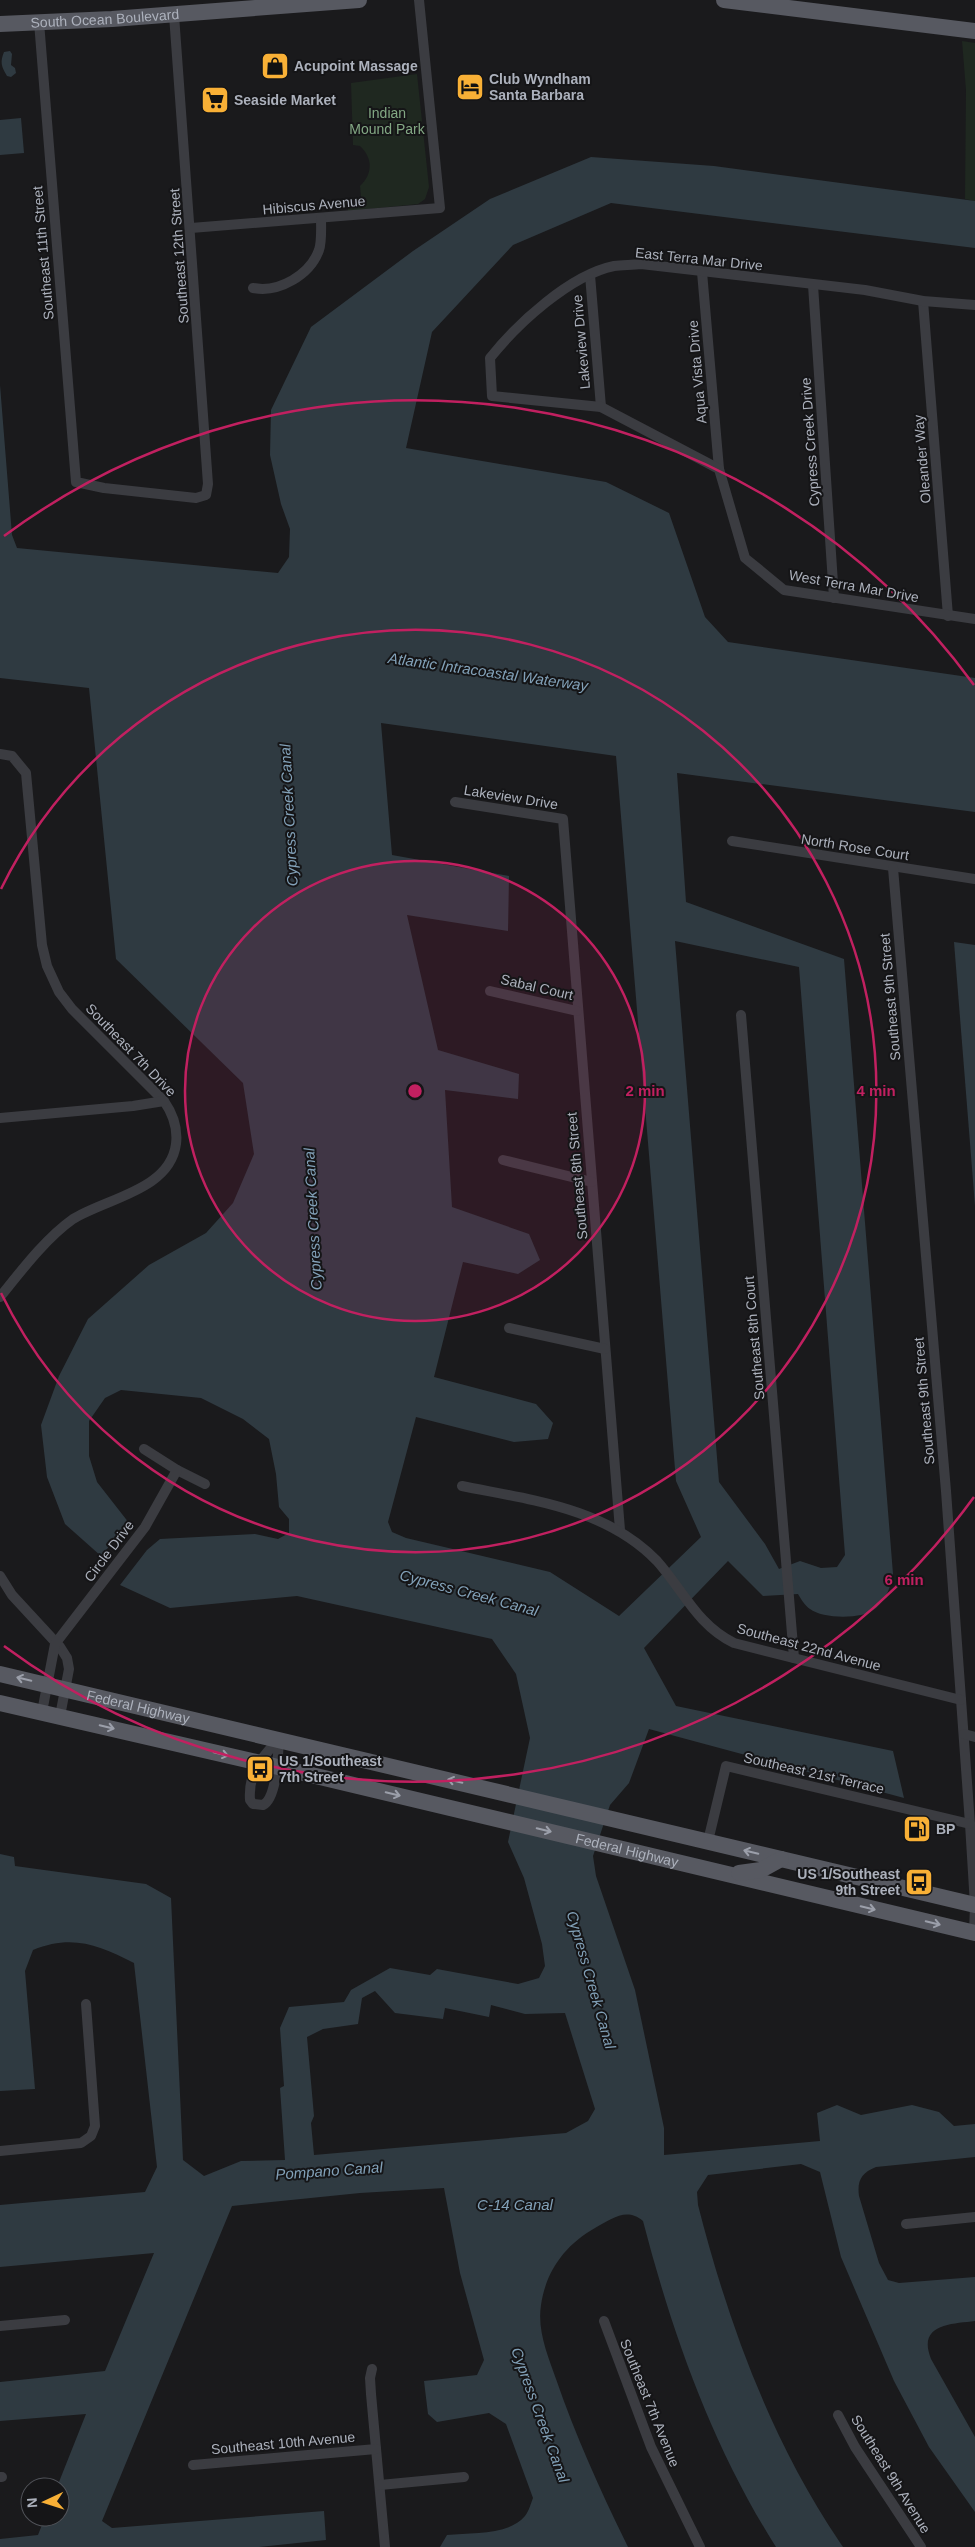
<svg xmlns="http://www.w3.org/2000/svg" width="975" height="2547" viewBox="0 0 975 2547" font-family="Helvetica,sans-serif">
	<rect width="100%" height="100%" fill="#1a1a1c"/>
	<g fill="#1f2820">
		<path d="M962,41l13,2v158l-10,-2 1,-109z"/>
		<path d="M417,74l12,113 -4,12 -7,5 -70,7 -1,-12 14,-2 -1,-11c13,-12 13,-28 0,-40l-7,-1 -2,-62z"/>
	</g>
	<g fill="#2f3a41" fill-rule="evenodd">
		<path d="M10,51l2,3 -1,11 4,3 1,5 -5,4 -4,-1c-6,-10 -7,-14 -3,-24z"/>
		<path d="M21,118l3,35 -24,2v-35z"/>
		<path d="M591,157l123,9 261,35v47l-364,-45 -98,42 -81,87 -26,116 200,34 63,31 36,104 23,25 247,36v134l-298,-39 9,129 158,57 49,615c-2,13 -7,25 -17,34 -13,12 -53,11 -66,1 -5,-3 -9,-10 -12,-15l-35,2 -35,-35 -84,87 32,58 217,45 11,47 -255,-69 -20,54 -19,22 -17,51 3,20 39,114 29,138v27l156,-14 -3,-28 20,-8 24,10 51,-10 27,7 15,14 21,-2v33l-99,10c-15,6 -19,14 -17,29l20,67 9,17 11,3 76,-6v44c-24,3 -58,3 -44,38l44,78v75l-46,-65 -35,-66 -53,-124 -21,-85 -19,-8 -93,11 -11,17 1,13c31,121 74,238 145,342h-67c-64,-101 -103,-211 -133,-326 -17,-14 -31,-2 -48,7 -30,17 -49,43 -54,77 -4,26 7,51 15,74 20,58 45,113 72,168h-188l7,-12c25,-3 61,1 78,-19 4,-5 6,-13 8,-18l-27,-74 -17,-11 -52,9 -9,-8 -4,-33 53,-6 7,-15 -24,-87 -16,-85 -84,5 -128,13 -130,315 10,7 212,-17 2,29 -67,7h-259v-8l38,-4 7,-18h15v-30h-3l29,-73 -86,7v-39l105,-11 49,-118 -154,14v-62l145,-13 12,-25 -23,-204c-35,-18 -62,-29 -101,-13l-8,21 10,118 -35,2v-237l14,3 1,9 131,18 25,14 12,262 21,16 37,-15 44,-1 -5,-72 4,-2 -4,-58 9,-21 55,-5 7,-12 39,-22 40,7 7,-6 81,15 21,-6 6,-12 -3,-22 -18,-66 -16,-36 22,-104 -14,-64 -24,-35 -195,-43 -127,12 -50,-23 27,-35 13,-11 95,-5 23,5 11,-6v-14l-10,-12 -3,-33 -7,-35 -26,-20 -42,-21 -80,-8 -16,8 -16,23v35l8,26 32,41 -28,33 -36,-32 -18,-47 -6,-52 18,-49 29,-57 61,-54 57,-32 27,-30 21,-49 -11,-71 -127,-124 -27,-271 -89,-10v-293l12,150 5,13 261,25 11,-16 1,-28 -9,-25 -11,-49 1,-45 40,-83 102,-76 77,-52zM381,723l235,33 60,725 25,56 -82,79 -69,-44 -144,-34 -14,-6 -4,-10 28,-105 98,25 34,-3 5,-16 -17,-19 -102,-27 29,-115 55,12 22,-14 -11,-26 -77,-27 -7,-117 73,9 1,-25 -81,-24 -31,-135 101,16 1,-55 -117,-21zM675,941l124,26 46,588 -8,12 -16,1 -21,-7 -21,8 -14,-25 -46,-62zM375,1991l20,22 48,6 2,-11 44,9 2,-12 34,9 40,-1 30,96 -7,12 -22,12 -252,22 -3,-32 3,-7 -7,-79 16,-8 35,-5 4,-26z"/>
		<path d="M954,942l21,3v261z"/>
	</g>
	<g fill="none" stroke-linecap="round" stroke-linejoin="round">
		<g stroke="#3b3c41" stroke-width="10">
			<path d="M39,22l37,460 28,6 92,10 10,-3 2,-11 -34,-469"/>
			<path d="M191,228l249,-20 -21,-208"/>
			<path d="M702,272l17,197"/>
			<path d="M590,275l11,132"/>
			<path d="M813,285l21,313"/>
			<path d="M253,288c26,5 57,-13 66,-38 3,-9 2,-22 2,-32"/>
			<path d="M923,301l25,315"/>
			<path d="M975,305l-52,-4 -58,-11 -224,-26c-9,1 -18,1 -27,2 -44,9 -97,58 -124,92l2,38 109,11 118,62 26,89 39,32 191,29"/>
			<path d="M0,754l12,2 14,17 16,172 5,21 12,26 13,17 92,92c9,13 14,27 12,43 -6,46 -69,54 -103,75 -27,19 -52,52 -73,78"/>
			<path d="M455,802l108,17 57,711"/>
			<path d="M732,841l243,38"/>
			<path d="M893,868l53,623 24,333 5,81 -1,28"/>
			<path d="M490,991l87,20"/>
			<path d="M741,1015l53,643"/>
			<path d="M0,1118l133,-12 31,-5"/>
			<path d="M503,1160l89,22"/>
			<path d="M509,1328l96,21"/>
			<path d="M177,1470l28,14"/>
			<path d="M462,1486c69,14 144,22 195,75 26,29 40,64 77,82l227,57"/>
			<path d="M0,1576l12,19 48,52 7,11 2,11 -9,47"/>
			<path d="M42,1712l13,-68 90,-117 32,-57 -33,-21"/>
			<path d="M964,1734l11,3"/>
			<path d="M279,1739c-1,16 -2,59 -16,66l-10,-1 -3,-4c-2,-27 11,-42 29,-61z"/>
			<path d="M708,1841l18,-75 244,58"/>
			<path d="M0,2151l81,-8 10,-7 4,-10 -9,-122"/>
			<path d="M906,2224l69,-7"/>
			<path d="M604,2321l47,126 49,100"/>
			<path d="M0,2326l65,-6"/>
			<path d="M372,2369l-2,9 1,16 14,153"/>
			<path d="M838,2415l17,32 66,100"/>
			<path d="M193,2465l183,-16"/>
			<path d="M0,2477h2"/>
			<path d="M380,2485l84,-8"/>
		</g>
		<g stroke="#575961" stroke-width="16">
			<path d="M724,0l251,31"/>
			<path id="s1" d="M0,24l112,-5 247,-19"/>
			<path id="s2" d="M0,1674l975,231"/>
			<path id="s3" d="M0,1703l278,64 697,166"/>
			<path d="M739,1873l22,-3 20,-11"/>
		</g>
	</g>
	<defs><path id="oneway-shaft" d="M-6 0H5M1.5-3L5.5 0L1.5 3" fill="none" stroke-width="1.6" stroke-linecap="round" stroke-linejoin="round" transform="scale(1.25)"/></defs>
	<g stroke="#9b9faa">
		<use href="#oneway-shaft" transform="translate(24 1679) rotate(-167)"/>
		<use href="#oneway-shaft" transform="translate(107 1727) rotate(13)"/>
		<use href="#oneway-shaft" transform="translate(221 1754) rotate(13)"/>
		<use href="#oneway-shaft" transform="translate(455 1781) rotate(-167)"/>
		<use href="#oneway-shaft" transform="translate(393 1794) rotate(13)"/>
		<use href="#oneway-shaft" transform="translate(544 1830) rotate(13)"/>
		<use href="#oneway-shaft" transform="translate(751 1852) rotate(-167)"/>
		<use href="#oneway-shaft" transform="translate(868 1908) rotate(13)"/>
		<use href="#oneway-shaft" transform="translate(933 1923) rotate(14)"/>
	</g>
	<circle cx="415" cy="1091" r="230" fill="#c12060" fill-opacity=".12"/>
	<g fill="none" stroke="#c12060" stroke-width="2.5">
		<circle cx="415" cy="1091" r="230"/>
		<path d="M1 889A461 461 0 1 1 1 1293"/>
		<path d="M974 1497A691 691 0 0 1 4 1646M4 536A691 691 0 0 1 974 685"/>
	</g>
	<defs>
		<g id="shop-square" transform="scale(1.4375)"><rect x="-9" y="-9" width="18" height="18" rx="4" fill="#f8b036" stroke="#151517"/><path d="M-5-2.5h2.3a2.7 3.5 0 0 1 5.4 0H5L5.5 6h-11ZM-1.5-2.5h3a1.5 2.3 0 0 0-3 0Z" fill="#111"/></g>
		<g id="hotel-square" transform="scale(1.4375)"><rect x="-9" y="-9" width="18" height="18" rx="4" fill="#f8b036" stroke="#151517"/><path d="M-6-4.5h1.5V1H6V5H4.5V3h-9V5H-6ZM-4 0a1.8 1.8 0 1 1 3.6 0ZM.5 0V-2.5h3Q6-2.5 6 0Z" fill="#111"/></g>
		<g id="supermarket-square" transform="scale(1.4375)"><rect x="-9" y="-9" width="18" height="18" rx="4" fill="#f8b036" stroke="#151517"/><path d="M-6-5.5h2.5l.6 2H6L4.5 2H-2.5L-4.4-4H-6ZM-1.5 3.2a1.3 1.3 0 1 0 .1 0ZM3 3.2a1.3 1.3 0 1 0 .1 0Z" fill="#111"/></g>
		<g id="bus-square" transform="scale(1.4375)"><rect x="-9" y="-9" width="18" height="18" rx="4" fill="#f8b036" stroke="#151517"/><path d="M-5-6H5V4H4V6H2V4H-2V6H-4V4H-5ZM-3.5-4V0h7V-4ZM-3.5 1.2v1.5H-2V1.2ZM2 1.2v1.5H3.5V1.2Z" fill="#111"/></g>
		<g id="fuel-square" transform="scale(1.4375)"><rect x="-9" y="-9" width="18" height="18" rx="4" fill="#f8b036" stroke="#151517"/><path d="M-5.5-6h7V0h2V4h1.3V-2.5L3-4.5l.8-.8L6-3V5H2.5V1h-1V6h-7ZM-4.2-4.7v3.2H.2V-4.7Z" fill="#111"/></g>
	</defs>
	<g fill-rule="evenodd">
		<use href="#shop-square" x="275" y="66"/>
		<use href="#hotel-square" x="470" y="87"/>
		<use href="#supermarket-square" x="215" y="100"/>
		<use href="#bus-square" x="260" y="1769"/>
		<use href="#fuel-square" x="917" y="1829"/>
		<use href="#bus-square" x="919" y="1882"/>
	</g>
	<g text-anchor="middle" stroke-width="4" stroke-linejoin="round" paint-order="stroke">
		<g font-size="14" fill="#acb1bc" stroke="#151517">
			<text dy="5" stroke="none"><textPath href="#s1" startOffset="105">South Ocean Boulevard</textPath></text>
			<text transform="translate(314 205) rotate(-5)" y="5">Hibiscus Avenue</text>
			<text transform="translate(43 253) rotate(-95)" y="5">Southeast 11th Street</text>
			<text transform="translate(179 256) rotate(-94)" y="5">Southeast 12th Street</text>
			<text transform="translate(699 259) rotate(6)" y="5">East Terra Mar Drive</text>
			<text transform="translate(581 342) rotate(-95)" y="5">Lakeview Drive</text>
			<text transform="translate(697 372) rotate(-95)" y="5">Aqua Vista Drive</text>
			<text transform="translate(810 442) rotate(-94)" y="5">Cypress Creek Drive</text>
			<text transform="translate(922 459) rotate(-95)" y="5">Oleander Way</text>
			<text transform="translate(854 586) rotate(10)" y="5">West Terra Mar Drive</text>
			<text transform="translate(511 797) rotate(9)" y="5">Lakeview Drive</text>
			<text transform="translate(855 847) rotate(9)" y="5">North Rose Court</text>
			<text transform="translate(537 987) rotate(13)" y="5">Sabal Court</text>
			<text transform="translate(890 997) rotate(-95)" y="5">Southeast 9th Street</text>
			<text transform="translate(131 1050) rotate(46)" y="5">Southeast 7th Drive</text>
			<text transform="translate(577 1176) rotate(-95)" y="5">Southeast 8th Street</text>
			<text transform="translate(754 1338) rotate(-95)" y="5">Southeast 8th Court</text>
			<text transform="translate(924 1401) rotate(-95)" y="5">Southeast 9th Street</text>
			<text transform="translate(109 1551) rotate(-53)" y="5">Circle Drive</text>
			<text transform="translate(809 1647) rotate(15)" y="5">Southeast 22nd Avenue</text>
			<text dy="5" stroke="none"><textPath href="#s2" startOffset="142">Federal Highway</textPath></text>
			<text transform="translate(814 1773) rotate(13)" y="5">Southeast 21st Terrace</text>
			<text dy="5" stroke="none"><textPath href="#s3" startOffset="644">Federal Highway</textPath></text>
			<text transform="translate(650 2403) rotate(68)" y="5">Southeast 7th Avenue</text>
			<text transform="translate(283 2443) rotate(-5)" y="5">Southeast 10th Avenue</text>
			<text transform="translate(891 2474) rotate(58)" y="5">Southeast 9th Avenue</text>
		</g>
		<g font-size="14" font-weight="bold" fill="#acb1bc" stroke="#151517" text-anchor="start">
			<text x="294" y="71">Acupoint Massage</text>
			<text x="489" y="84">Club Wyndham<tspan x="489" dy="16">Santa Barbara</tspan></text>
			<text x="234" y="105">Seaside Market</text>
			<text x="279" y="1766">US 1/Southeast<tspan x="279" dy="16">7th Street</tspan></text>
			<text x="936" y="1834">BP</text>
			<text x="900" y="1879" text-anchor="end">US 1/Southeast<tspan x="900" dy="16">9th Street</tspan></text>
		</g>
		<g font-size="14" fill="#83a884" stroke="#151517">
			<text x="387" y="118">Indian<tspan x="387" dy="16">Mound Park</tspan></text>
		</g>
		<g font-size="15" font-style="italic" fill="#82a1b8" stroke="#151517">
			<text transform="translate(488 672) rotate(8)" y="5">Atlantic Intracoastal Waterway</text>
			<text transform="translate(289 815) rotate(-93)" y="5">Cypress Creek Canal</text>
			<text transform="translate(313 1219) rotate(-93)" y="5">Cypress Creek Canal</text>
			<text transform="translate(469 1593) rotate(15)" y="5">Cypress Creek Canal</text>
			<text transform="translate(591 1980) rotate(74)" y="5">Cypress Creek Canal</text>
			<text transform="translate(329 2171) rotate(-4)" y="5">Pompano Canal</text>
			<text x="515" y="2210">C-14 Canal</text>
			<text transform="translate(540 2415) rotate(70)" y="5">Cypress Creek Canal</text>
		</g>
	</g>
	<circle cx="415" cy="1091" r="8" fill="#c12060" stroke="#151517" stroke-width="2.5"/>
	<g font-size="15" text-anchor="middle" font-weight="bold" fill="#c12060" stroke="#151517" stroke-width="4" stroke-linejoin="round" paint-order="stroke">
		<text x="645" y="1096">2 min</text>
		<text x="876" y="1096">4 min</text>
		<text x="904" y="1585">6 min</text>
	</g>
	<g transform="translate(45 2502) rotate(266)"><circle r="24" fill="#151517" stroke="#515359"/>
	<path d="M0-4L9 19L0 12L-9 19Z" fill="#f8b036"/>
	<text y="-8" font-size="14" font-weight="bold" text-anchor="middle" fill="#acb1bc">N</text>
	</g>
</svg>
